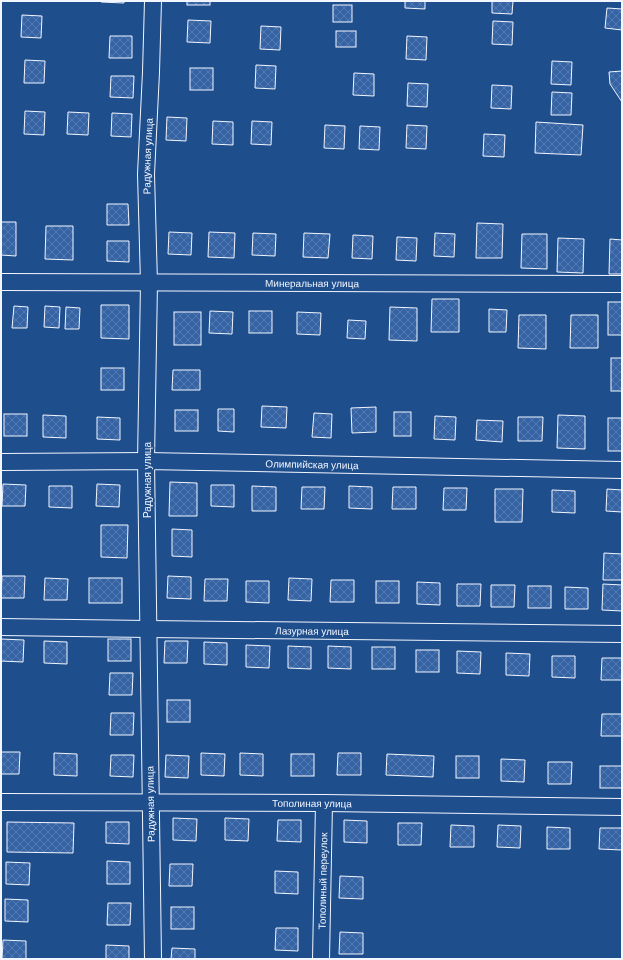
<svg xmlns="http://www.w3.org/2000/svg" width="623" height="960" viewBox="0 0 623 960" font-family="'DM Sans',sans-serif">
	<defs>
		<pattern id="building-cross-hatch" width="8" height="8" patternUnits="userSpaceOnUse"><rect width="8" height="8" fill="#3563a3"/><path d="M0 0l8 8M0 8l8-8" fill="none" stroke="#537ab1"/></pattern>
	</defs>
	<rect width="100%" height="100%" fill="#1f4e8c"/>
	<g fill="url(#building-cross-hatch)" stroke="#f2f6ff">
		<path d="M101,1h23v2l-23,-1z"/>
		<rect x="187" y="1" width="23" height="4"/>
		<path d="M405,1h20v8l-20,-1z"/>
		<path d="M492,1h21l-1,13 -20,-1z"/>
		<rect x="333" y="5" width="19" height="17"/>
		<path d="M607,8l15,1v21l-17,-2z"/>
		<path d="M22,15l20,1 -1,22 -20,-1z"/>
		<path d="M188,20l23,1 -1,22 -23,-1z"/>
		<path d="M493,21l20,1 -1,23 -20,-1z"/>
		<path d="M261,26l20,1 -1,23 -20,-1z"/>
		<rect x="336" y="31" width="20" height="16"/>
		<path d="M110,36h22v22h-23z"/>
		<path d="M407,36l20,1 -1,23 -20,-1z"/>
		<path d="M25,60l20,1 -1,22h-20z"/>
		<path d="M552,61l20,1 -1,23 -20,-1z"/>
		<path d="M256,65l20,1 -1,23 -20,-1z"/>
		<rect x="190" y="68" width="23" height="22"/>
		<path d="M622,71v31l-12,-18 -1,-12z"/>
		<path d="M354,73l20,1v22l-21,-1z"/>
		<path d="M111,76h23l-1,22 -23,-1z"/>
		<path d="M408,83l20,1 -1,23 -20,-1z"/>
		<path d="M492,85l20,1 -1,23 -20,-1z"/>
		<path d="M552,92l20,1 -1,22h-20z"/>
		<path d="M25,111l20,1 -1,23 -20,-1z"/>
		<path d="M68,112l21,1 -1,22 -21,-1z"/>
		<path d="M112,113l20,1 -1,23 -20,-1z"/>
		<path d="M167,117l20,1 -1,23 -20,-1z"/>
		<path d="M213,121l20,1v23l-21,-1z"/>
		<path d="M252,121l20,1 -1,23 -20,-1z"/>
		<path d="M536,122l47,3 -2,30 -46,-2z"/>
		<path d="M325,125l20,1 -1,23 -20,-1z"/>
		<path d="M407,125l20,1 -1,23 -20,-1z"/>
		<path d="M360,126l20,1 -1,23 -20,-1z"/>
		<path d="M484,134l21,1 -1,22 -21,-1z"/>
		<path d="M107,204h21l1,21h-22z"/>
		<path d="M1,222h15v34l-15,-1z"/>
		<path d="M477,223l26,1 -1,34h-26z"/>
		<path d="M46,226h27v34l-28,-1z"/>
		<path d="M169,232l23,1 -1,22 -23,-1z"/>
		<path d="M209,232l26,1 -1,25 -26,-1z"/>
		<path d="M253,233l23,1 -1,22 -23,-1z"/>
		<path d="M304,233l26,1 -2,24 -25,-1z"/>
		<path d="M435,233l20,1 -1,23 -20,-1z"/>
		<path d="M522,234h25v35l-26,-1z"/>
		<path d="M353,235l20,1 -1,23 -20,-1z"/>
		<path d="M397,237l20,1 -1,23 -20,-1z"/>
		<path d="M558,238l26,1 -1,34 -26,-1z"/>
		<path d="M610,239l12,1v34h-13z"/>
		<path d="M107,241h22v21l-22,-1z"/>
		<path d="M432,299h27v33h-28z"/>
		<rect x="608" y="302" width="14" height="33"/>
		<path d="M101,305h28v34l-28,-1z"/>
		<path d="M14,306l14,1 -1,21h-15z"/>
		<path d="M45,306l15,1 -1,21 -15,-1z"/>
		<path d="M66,307l14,1 -1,21h-14z"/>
		<path d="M390,307l27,1v33l-28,-1z"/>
		<path d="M489,309l18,1 -1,22h-17z"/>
		<path d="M210,311l23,1 -1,22 -23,-1z"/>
		<rect x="249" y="311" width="23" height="22"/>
		<rect x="174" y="312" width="27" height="33"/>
		<path d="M297,312l24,1 -1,22 -23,-1z"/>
		<path d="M519,315h27v34l-28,-1z"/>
		<path d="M571,315h27v33h-28z"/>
		<path d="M348,320l18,1 -1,18 -18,-1z"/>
		<rect x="611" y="358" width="11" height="33"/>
		<rect x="101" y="368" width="23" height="22"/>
		<path d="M173,370h27v20h-28z"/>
		<path d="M262,406l25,1 -1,21 -25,-1z"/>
		<path d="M376,407v25l-24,1 -1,-25z"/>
		<path d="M218,409h16v23l-16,-1z"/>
		<rect x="175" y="410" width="23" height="21"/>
		<rect x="394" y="412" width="17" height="24"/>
		<path d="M314,413l18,1 -1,24 -19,-1z"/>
		<rect x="4" y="414" width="23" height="22"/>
		<path d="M43,415l23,1v22l-23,-1z"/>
		<path d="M558,415l27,1v33l-28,-1z"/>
		<path d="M435,416l21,1 -1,23 -21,-1z"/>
		<path d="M97,417l23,1v22l-23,-1z"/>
		<path d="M518,417h25l-1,24h-24z"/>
		<rect x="608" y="418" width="14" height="33"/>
		<path d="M477,420l26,1 -1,21 -26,-2z"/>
		<path d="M170,482l27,1v33h-28z"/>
		<path d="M3,484l23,1 -1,21h-23z"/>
		<path d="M97,484l23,1 -1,22 -23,-1z"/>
		<path d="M211,485h23v22l-23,-1z"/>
		<path d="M49,486h23v22l-23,-1z"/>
		<path d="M252,486l24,1v24h-24z"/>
		<path d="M349,486l23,1v22l-23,-1z"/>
		<path d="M302,487h23l-1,22h-23z"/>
		<path d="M393,487h23v22h-24z"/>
		<path d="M444,488h23l-1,22h-23z"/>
		<path d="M495,489h28l-1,33h-27z"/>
		<path d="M607,489l15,1v22l-16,-1z"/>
		<path d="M552,490l23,1v22l-23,-1z"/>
		<path d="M101,525h27l-1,33 -26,-1z"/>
		<path d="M172,529l20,1v27l-20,-1z"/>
		<path d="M604,553l18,1v26h-19z"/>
		<path d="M2,576h23l-1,22h-23z"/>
		<path d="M168,576l23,1v22l-24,-1z"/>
		<path d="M45,578l23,1 -1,21h-23z"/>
		<rect x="89" y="578" width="33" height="25"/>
		<path d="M289,578l23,1 -1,22 -23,-1z"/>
		<path d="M205,579h23l-1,22h-23z"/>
		<path d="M331,580h23v22h-24z"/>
		<path d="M246,581h23v22l-23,-1z"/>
		<rect x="376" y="581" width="23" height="22"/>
		<path d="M417,582l23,1v22l-23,-1z"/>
		<path d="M457,584h24l-1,22h-23z"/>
		<path d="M603,584l19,1v26l-20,-1z"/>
		<path d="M491,585h24l-1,22h-23z"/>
		<rect x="528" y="586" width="23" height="22"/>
		<path d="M565,587l23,1v21h-23z"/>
		<path d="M1,639l23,1 -1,22 -22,-1z"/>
		<rect x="108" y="639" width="23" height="22"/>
		<path d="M44,641l23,1v22l-23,-1z"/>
		<path d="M165,641h23l-1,22h-23z"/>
		<path d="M204,642l23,1v22l-23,-1z"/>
		<path d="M246,645l24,1 -1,22 -23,-1z"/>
		<path d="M288,646l23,1v22l-23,-1z"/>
		<path d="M328,646l23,1v22l-23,-1z"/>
		<rect x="372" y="647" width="23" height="22"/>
		<rect x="416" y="650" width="23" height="22"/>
		<path d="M457,651l24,1 -1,22 -23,-1z"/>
		<path d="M506,653l24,1 -1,22 -23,-1z"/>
		<path d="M552,656h23v22l-23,-1z"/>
		<path d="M602,658h20v22h-21z"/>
		<path d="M110,673h23l-1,22h-23z"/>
		<rect x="167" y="700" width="23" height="22"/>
		<path d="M111,713h23l-1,22h-23z"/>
		<path d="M602,714h20v22h-21z"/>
		<path d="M1,752h19l-1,22h-18z"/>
		<path d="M54,753l23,1v22l-23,-1z"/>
		<path d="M201,753l24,1 -1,22 -23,-1z"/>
		<path d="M240,753l23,1v22l-23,-1z"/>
		<path d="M338,753h23v22h-24z"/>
		<rect x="291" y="754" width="23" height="22"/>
		<path d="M387,754l47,2 -1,21 -47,-2z"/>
		<path d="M111,755h23l-1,22 -23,-1z"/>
		<path d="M166,755l23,1 -1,22 -23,-1z"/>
		<rect x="456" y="756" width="23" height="22"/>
		<path d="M501,759l24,1 -1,22 -23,-1z"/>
		<path d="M548,762h24l-1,22h-23z"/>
		<rect x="600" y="766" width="22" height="22"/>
		<path d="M173,818l24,1 -1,22 -23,-1z"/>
		<path d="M225,818l24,1 -1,22 -23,-1z"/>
		<path d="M278,820h23v22l-24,-1z"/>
		<path d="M344,820l23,1v22l-23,-1z"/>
		<path d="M7,822l67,1 -1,30 -66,-1z"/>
		<path d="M106,822h23v22l-23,-1z"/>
		<path d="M398,823h24l-1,22h-23z"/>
		<path d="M451,825l23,1v21h-24z"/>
		<path d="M498,825l23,1 -1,22 -23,-1z"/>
		<path d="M547,827l23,1v21h-23z"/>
		<path d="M600,828h22v22l-23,-1z"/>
		<path d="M107,861l23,1v22h-23z"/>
		<path d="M6,862l24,1 -1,22 -23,-1z"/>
		<path d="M170,864h23l-1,22h-23z"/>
		<path d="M275,871l23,1v22l-23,-1z"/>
		<path d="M340,876l23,1v22l-24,-1z"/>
		<path d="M5,899l23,1v22l-23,-1z"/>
		<path d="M108,903h23l-1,22h-23z"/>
		<rect x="171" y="907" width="23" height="22"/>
		<path d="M276,928h22v23l-23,-1z"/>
		<path d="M340,932l23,1v21h-24z"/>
		<path d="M3,940l23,1v18h-24z"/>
		<path d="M106,945l23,1v13h-23z"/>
		<path d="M172,948l23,1v10h-24z"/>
	</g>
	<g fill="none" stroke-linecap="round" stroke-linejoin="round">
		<g stroke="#f2f6ff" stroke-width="18">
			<g id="minor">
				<path id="s1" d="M1,282l621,2"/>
				<path id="s2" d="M1,462l145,-1 476,9"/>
				<path id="s3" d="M1,627l147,2 474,5"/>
				<path id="s4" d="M1,802l323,1 298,4"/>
				<path id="s5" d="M153,959l-7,-498 3,-178 -3,-109 5,-102 2,-71"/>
				<path id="s6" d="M321,959l3,-156"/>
			</g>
		</g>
		<use href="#minor" stroke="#1f4e8c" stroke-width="16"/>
	</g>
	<g text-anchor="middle" stroke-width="3" stroke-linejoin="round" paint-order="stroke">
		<g font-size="10" fill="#f2f6ff" stroke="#1f4e8c">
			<text dy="4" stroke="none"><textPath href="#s5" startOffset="803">Радужная улица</textPath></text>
			<text dy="4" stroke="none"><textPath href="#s1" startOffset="311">Минеральная улица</textPath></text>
			<text dy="4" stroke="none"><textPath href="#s2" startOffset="311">Олимпийская улица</textPath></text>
			<text transform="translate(147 480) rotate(-90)" y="4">Радужная улица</text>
			<text dy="4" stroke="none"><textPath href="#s3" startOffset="311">Лазурная улица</textPath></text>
			<text dy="4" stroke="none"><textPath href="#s4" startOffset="311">Тополиная улица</textPath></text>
			<text transform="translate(150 804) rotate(-91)" y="4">Радужная улица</text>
			<text dy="4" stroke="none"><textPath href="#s6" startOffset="78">Тополиный переулок</textPath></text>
		</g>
	</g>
	<rect width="623" height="960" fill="none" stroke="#f2f6ff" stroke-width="4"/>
</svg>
